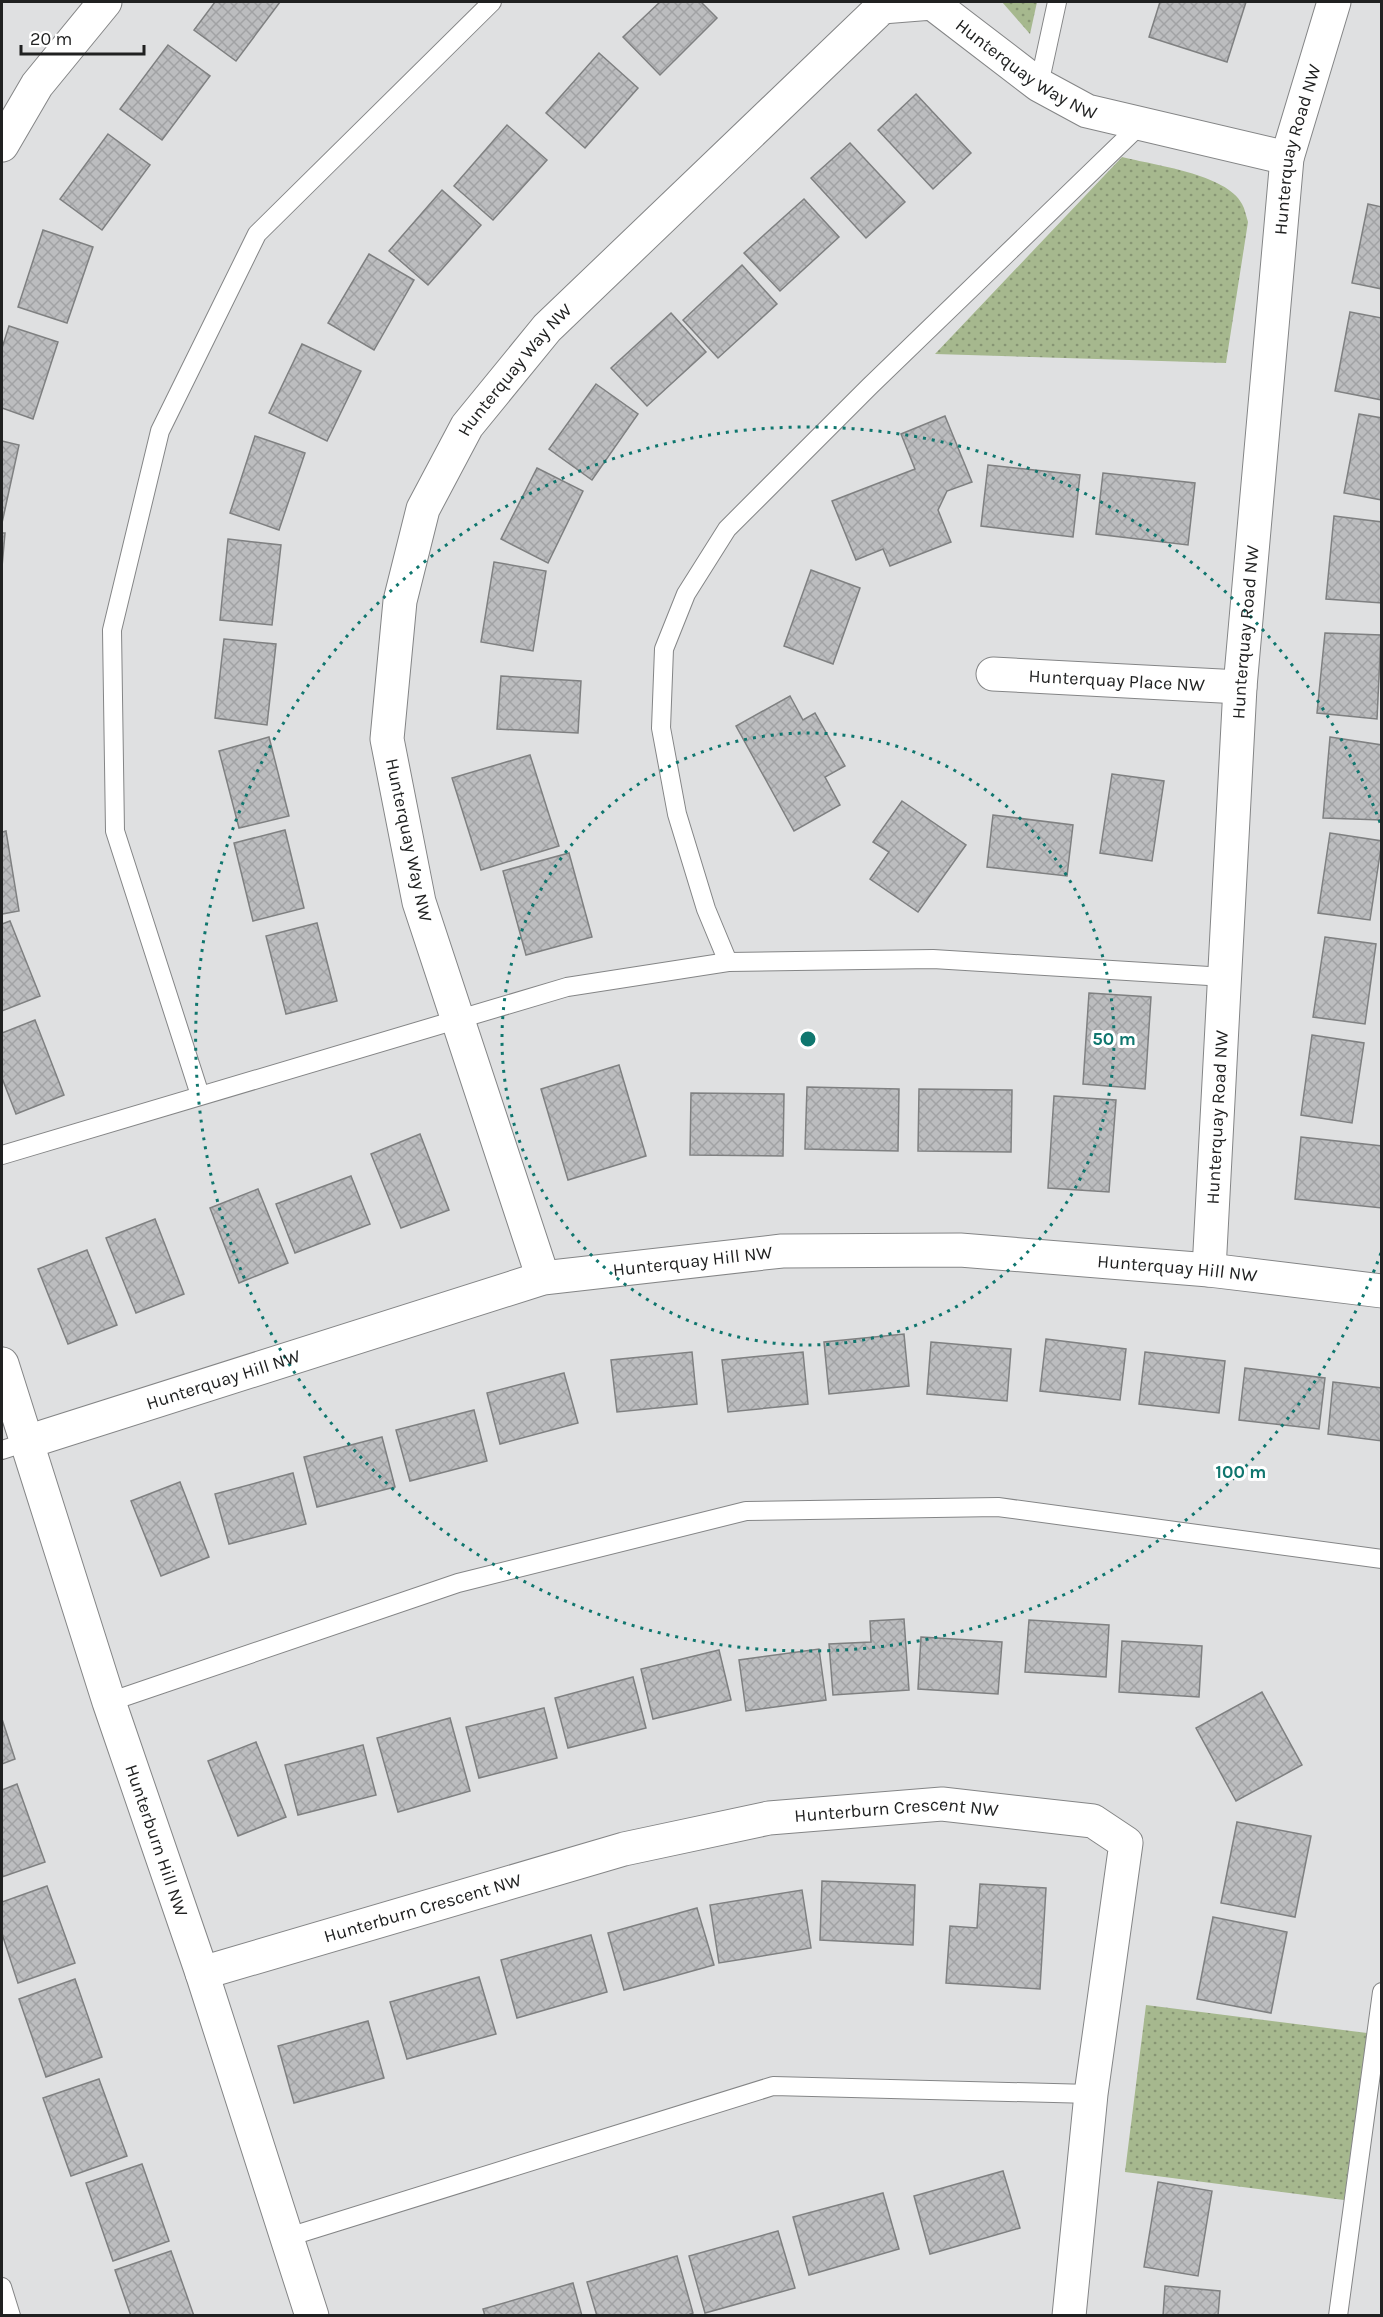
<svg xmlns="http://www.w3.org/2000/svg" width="1383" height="2317" viewBox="0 0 1383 2317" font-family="Karla,sans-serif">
	<defs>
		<pattern id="grass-dots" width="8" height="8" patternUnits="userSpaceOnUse" patternTransform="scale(1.5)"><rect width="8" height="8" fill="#a6b88e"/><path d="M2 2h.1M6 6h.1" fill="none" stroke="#879574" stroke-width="1.8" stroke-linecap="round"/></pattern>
		<pattern id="building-cross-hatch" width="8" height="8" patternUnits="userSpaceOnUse" patternTransform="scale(1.5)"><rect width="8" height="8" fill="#bcbdbf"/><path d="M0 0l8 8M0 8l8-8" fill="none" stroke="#a1a2a4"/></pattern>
	</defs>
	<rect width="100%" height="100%" fill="#dfe0e1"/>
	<g fill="url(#grass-dots)">
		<path d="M1002,2h35l-7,32z"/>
		<path d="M1122,157c31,8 105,17 120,47 3,5 4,12 6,18l-22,141 -291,-9z"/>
		<path d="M1146,2005l221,28 -23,167 -219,-28z"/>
	</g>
	<g fill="url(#building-cross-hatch)" stroke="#7f8081" stroke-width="1.5">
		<path d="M215,2h65l-44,59 -42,-31z"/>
		<path d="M660,2h41l16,16 -57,57 -37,-38z"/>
		<path d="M1160,2h86l-19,60 -78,-25z"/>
		<path d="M168,45l42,31 -48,64 -42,-31z"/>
		<path d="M599,53l39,35 -53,60 -39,-35z"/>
		<path d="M916,94l55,59 -38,36 -55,-59z"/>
		<path d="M507,125l40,35 -54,60 -39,-34z"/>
		<path d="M108,134l42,31 -48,65 -42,-31z"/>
		<path d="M850,143l55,59 -39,36 -55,-60z"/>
		<path d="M442,190l39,35 -53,60 -39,-34z"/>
		<path d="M804,199l35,38 -59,54 -36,-38z"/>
		<path d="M1368,204l14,3v82l-30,-6z"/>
		<path d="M43,230l50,17 -26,76 -49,-16z"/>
		<path d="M369,254l45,26 -40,70 -46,-27z"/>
		<path d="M742,265l35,39 -59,54 -35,-38z"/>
		<path d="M1350,312l32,6v82l-47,-9z"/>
		<path d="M671,313l35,39 -59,54 -36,-38z"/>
		<path d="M9,326l49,16 -25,77 -31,-11v-60z"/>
		<path d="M302,344l59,27 -34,70 -58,-28z"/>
		<path d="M596,384l42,30 -46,66 -43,-31z"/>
		<path d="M1359,414l23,4v82l-38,-7z"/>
		<path d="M945,416l27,66 -25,9 -9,19 13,32 -61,24 -7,-17 -27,11 -24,-59 83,-32 -14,-35z"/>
		<path d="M255,436l50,17 -26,77 -49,-17z"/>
		<path d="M2,441l17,4 -17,78z"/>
		<path d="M988,465l92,10 -7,62 -92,-11z"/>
		<path d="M537,468l46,23 -35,72 -47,-24z"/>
		<path d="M1103,473l92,10 -7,62 -92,-11z"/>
		<path d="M1334,516l48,6v81l-56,-4z"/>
		<path d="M2,533h3l-3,34z"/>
		<path d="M228,539l53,6 -9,80 -52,-5z"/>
		<path d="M494,562l52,9 -13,80 -52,-9z"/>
		<path d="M811,570l49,18 -27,76 -49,-18z"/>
		<path d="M1325,633l56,2 -4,84 -60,-6z"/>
		<path d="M224,639l52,5 -9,81 -52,-7z"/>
		<path d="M501,676l80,5 -3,52 -81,-4z"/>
		<path d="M790,696l13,24 12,-7 30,53 -20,11 15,28 -46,26 -58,-105z"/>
		<path d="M269,737l20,79 -50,12 -20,-77z"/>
		<path d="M1330,737l52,8v75l-59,-2z"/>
		<path d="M530,755l29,91 -78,24 -29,-92z"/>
		<path d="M1112,774l52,7 -12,80 -52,-8z"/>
		<path d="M902,801l64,44 -48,67 -48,-33 19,-27 -16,-10z"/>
		<path d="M993,815l80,10 -6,51 -80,-9z"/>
		<path d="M285,830l19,78 -51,13 -19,-78z"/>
		<path d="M6,831l13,80 -17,3v-82z"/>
		<path d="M1330,833l52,8 -12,79 -52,-7z"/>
		<path d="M569,853l23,84 -66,18 -23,-84z"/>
		<path d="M10,921l30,75 -38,15v-87z"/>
		<path d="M317,923l20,78 -51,13 -20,-78z"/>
		<path d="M1325,937l51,7 -11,80 -52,-7z"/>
		<path d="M1089,993l62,4 -6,92 -62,-5z"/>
		<path d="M35,1020l29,75 -48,19 -14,-36v-45z"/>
		<path d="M1312,1035l52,8 -12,80 -51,-8z"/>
		<path d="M619,1065l27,91 -78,24 -27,-91z"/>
		<path d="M807,1087l92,2 -1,62 -93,-2z"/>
		<path d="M919,1089l93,1 -1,62 -93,-1z"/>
		<path d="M691,1093l93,1 -1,62 -93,-1z"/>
		<path d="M1054,1096l62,4 -7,92 -61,-4z"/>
		<path d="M420,1134l29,76 -48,18 -30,-74z"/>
		<path d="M1301,1137l81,9v62l-87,-9z"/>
		<path d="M351,1176l19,48 -75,29 -19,-49z"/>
		<path d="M258,1189l30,74 -49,20 -29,-75z"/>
		<path d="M155,1219l29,75 -48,19 -30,-75z"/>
		<path d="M87,1250l30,75 -49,19 -30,-75z"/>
		<path d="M904,1334l5,52 -80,8 -5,-52z"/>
		<path d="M1046,1339l80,10 -6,51 -80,-9z"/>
		<path d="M931,1342l80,7 -4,52 -80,-7z"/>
		<path d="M692,1352l5,52 -80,8 -6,-52z"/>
		<path d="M803,1352l5,52 -80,8 -6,-52z"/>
		<path d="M1145,1352l80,9 -6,52 -80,-9z"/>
		<path d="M1245,1368l80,10 -6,51 -80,-9z"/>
		<path d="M564,1373l14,50 -78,21 -13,-51z"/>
		<path d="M1333,1382l49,6v53l-54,-7z"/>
		<path d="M474,1410l13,51 -77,20 -14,-51z"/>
		<path d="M382,1437l13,50 -78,20 -13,-50z"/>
		<path d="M293,1473l13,51 -77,20 -14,-50z"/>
		<path d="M180,1482l29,75 -48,19 -30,-75z"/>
		<path d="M904,1619l5,71 -76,5 -4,-51 42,-2 -1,-21z"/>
		<path d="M1029,1620l80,5 -3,52 -81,-5z"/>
		<path d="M921,1637l81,5 -4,52 -80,-5z"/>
		<path d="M1122,1641l80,5 -3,51 -80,-5z"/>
		<path d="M819,1649l7,51 -80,11 -7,-51z"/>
		<path d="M719,1650l12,50 -78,19 -12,-50z"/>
		<path d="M633,1677l13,51 -78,20 -13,-50z"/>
		<path d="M1262,1692l40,73 -66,36 -40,-73z"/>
		<path d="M544,1708l13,50 -78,20 -13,-51z"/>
		<path d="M450,1718l20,73 -72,21 -21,-74z"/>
		<path d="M2,1719l13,40 -13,5z"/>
		<path d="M256,1742l30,75 -48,19 -30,-75z"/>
		<path d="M363,1745l13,50 -78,20 -13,-50z"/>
		<path d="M17,1784l28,78 -43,15v-87z"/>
		<path d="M1237,1822l74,14 -16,81 -74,-14z"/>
		<path d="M822,1881l93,4 -2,60 -93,-5z"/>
		<path d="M980,1884l66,4 -6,101 -94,-6 4,-57 27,2z"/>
		<path d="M47,1886l28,77 -57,20 -16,-49v-32z"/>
		<path d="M802,1890l9,58 -92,15 -9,-58z"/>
		<path d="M697,1908l17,57 -90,25 -16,-57z"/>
		<path d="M1213,1917l74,15 -16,81 -74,-14z"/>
		<path d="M591,1935l16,57 -90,26 -16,-58z"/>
		<path d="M479,1977l17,57 -89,25 -17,-57z"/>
		<path d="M75,1979l27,78 -56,20 -27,-78z"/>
		<path d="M368,2021l16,57 -90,25 -16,-57z"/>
		<path d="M99,2079l28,77 -56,20 -28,-78z"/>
		<path d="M142,2164l27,77 -56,20 -27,-78z"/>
		<path d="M1003,2171l17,57 -90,26 -16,-58z"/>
		<path d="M1158,2182l54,9 -14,85 -54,-9z"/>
		<path d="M883,2193l16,56 -90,26 -16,-58z"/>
		<path d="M778,2231l17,57 -90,25 -16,-57z"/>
		<path d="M171,2251l23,65h-63l-16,-46z"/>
		<path d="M677,2256l16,57 -7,3h-89l-10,-34z"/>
		<path d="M573,2283l9,33h-97l-2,-7z"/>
		<path d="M1165,2286l55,5 -2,25h-55z"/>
	</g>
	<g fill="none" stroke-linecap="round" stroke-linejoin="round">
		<g stroke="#848586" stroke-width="20">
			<g id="service">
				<path d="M1039,85l18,-83"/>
				<path d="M728,962l-22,-53 -29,-95 -16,-86 3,-79 22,-55 41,-65 143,-143 272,-263"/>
				<path d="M200,1095l-85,-264 -3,-201 48,-199 97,-197 235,-232"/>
				<path d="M2,1155l565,-168 161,-25 205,-3 292,18"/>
				<path d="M2,1450l25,-8"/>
				<path d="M109,1702l349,-119 288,-72 252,-4 384,52"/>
				<path d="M285,2238l488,-152 318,8"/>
				<path d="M2,2287l9,29"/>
				<path d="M1338,2316l44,-324"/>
			</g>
		</g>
		<g stroke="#848586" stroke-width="35">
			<g id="minor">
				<path d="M2,145l35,-60 68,-83"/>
				<path id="s1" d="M993,674l247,13"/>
				<path id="s2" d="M1209,1270l31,-583 47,-529 47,-156"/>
				<path id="s3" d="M543,1278l-124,-376 -32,-163 13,-138 23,-92 44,-83 80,-98 335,-321 50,-4 107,82 48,26 200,47"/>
				<path id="s4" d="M2,1364l107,338 93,271 110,343"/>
				<path id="s5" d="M27,1442l516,-164 239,-27 178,-1 249,20 173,21"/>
				<path id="s6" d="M202,1973l422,-124 145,-31 173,-14 151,17 33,22 -35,251 -22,222"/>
			</g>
		</g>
		<use href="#service" stroke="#fff" stroke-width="18"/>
		<use href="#minor" stroke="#fff" stroke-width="33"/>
	</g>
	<g fill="none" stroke="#0f766e" stroke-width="3" stroke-dasharray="3 6">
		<circle cx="808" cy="1039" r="306"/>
		<path d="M1381 1253A612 612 0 1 1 1381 825"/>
	</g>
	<g text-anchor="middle" stroke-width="6" stroke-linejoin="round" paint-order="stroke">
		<g font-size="18" fill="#202121" stroke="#fff">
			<text dy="6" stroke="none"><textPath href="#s3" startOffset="1646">Hunterquay Way NW</textPath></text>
			<text dy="6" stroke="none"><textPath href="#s2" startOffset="1125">Hunterquay Road NW</textPath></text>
			<text dy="6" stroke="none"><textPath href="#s3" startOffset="963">Hunterquay Way NW</textPath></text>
			<text dy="6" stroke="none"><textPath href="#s2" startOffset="639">Hunterquay Road NW</textPath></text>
			<text dy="6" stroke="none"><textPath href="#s1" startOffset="124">Hunterquay Place NW</textPath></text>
			<text transform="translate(409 840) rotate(78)" y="6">Hunterquay Way NW</text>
			<text dy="6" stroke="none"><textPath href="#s2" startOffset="153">Hunterquay Road NW</textPath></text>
			<text dy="6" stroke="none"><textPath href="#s5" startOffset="692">Hunterquay Hill NW</textPath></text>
			<text dy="6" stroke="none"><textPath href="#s5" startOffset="1178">Hunterquay Hill NW</textPath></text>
			<text dy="6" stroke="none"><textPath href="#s5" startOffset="206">Hunterquay Hill NW</textPath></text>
			<text dy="6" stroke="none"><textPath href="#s6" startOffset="716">Hunterburn Crescent NW</textPath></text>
			<text dy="6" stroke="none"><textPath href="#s4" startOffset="501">Hunterburn Hill NW</textPath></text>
			<text dy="6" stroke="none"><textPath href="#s6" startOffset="230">Hunterburn Crescent NW</textPath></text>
		</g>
	</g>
	<circle cx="808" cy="1039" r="9" fill="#0f766e" stroke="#fff" stroke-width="3"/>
	<g font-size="18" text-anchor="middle" font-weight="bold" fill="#0f766e" stroke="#fff" stroke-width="6" stroke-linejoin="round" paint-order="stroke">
		<text x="1114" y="1045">50 m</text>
		<text x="1241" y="1478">100 m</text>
	</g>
	<rect width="1383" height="2317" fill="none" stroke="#202121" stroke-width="6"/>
	<path d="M21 45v9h123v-9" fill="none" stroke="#202121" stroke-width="3"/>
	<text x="30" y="45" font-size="18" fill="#202121" stroke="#ffffff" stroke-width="4.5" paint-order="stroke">20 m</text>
</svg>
